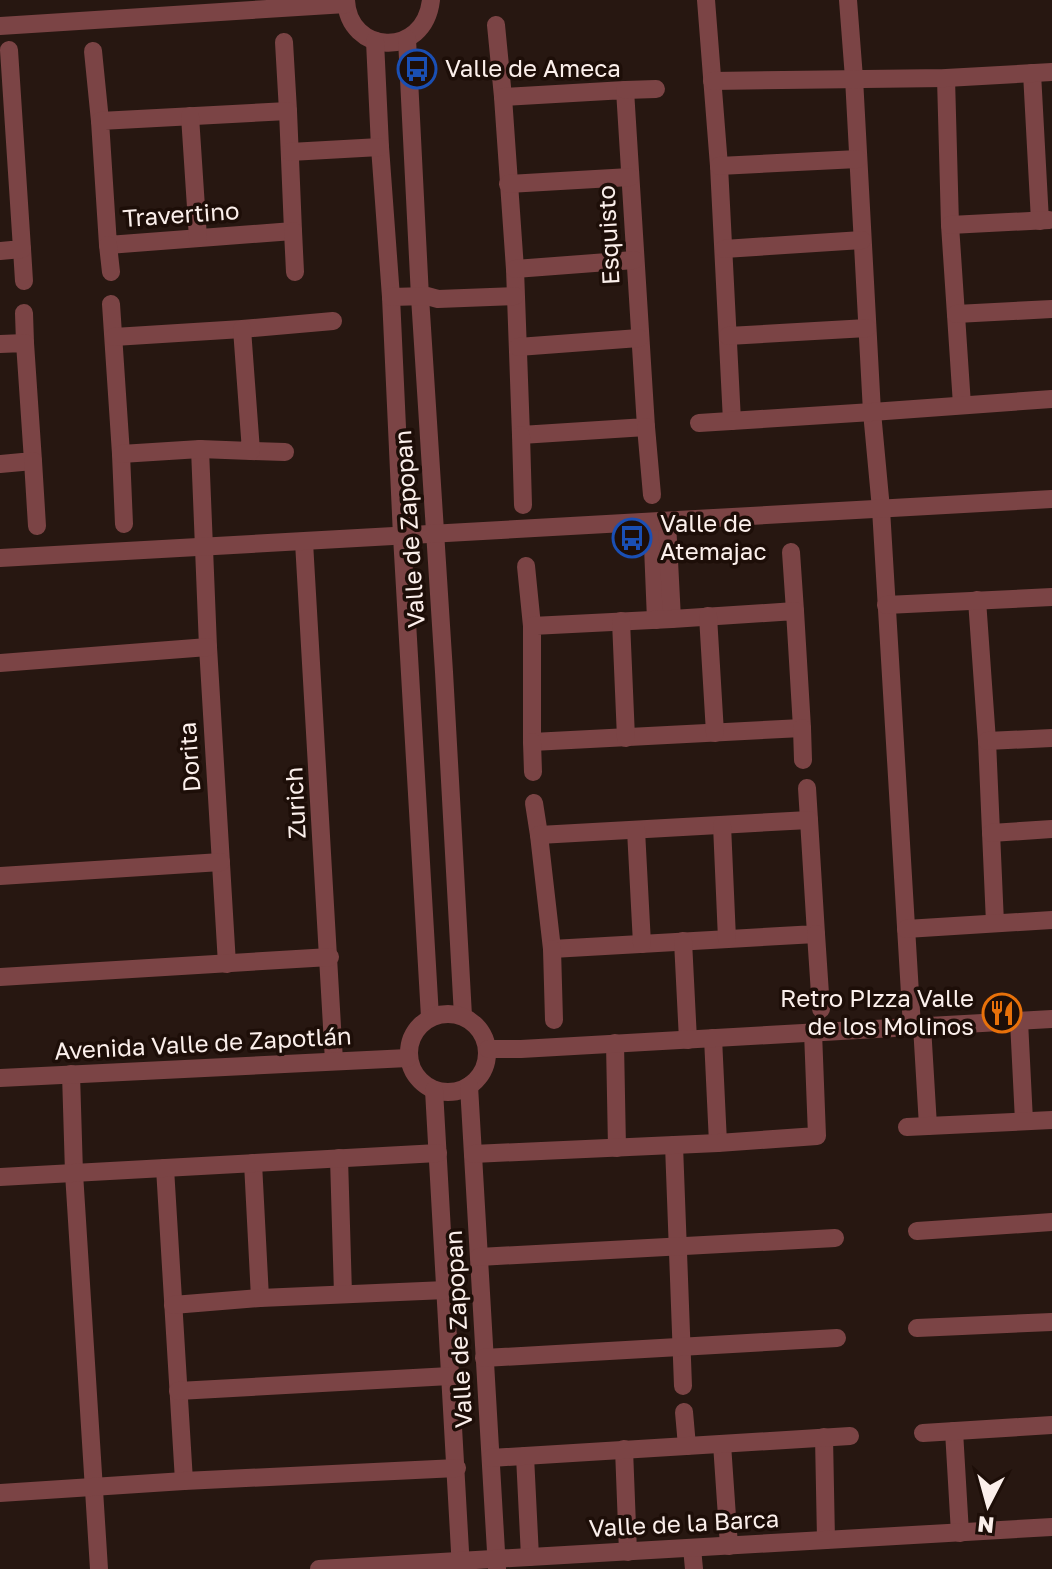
<svg xmlns="http://www.w3.org/2000/svg" width="1052" height="1569" viewBox="0 0 1052 1569" font-family="'Golos Text',sans-serif">
	<rect width="100%" height="100%" fill="#271711"/>
	<g fill="none" stroke-linecap="round" stroke-linejoin="round">
		<g stroke="#7b4445" stroke-width="18">
			<path d="M346,0c2,54 78,60 85,0"/>
			<path d="M706,0l13,166 13,255"/>
			<path d="M848,0l6,78 18,334 9,97 31,518"/>
			<path d="M496,25l7,72"/>
			<path d="M0,26l346,-22"/>
			<path d="M407,39l13,258 24,375 19,344"/>
			<path d="M375,41l5,106 11,150 11,239 28,481"/>
			<path d="M284,42l4,69"/>
			<path d="M93,51l7,70"/>
			<path d="M1032,73l8,148"/>
			<path d="M946,78l4,147 12,180"/>
			<path d="M712,81l234,-3 106,-6"/>
			<path d="M625,90l21,337 -125,8 -6,-166 -12,-172z"/>
			<path d="M625,90l31,-1"/>
			<path d="M288,111l5,120 -185,14 -8,-124z"/>
			<path d="M190,116l8,122"/>
			<path d="M290,152l90,-5"/>
			<path d="M719,166l139,-7"/>
			<path d="M508,184l122,-7"/>
			<path d="M950,225l99,-5"/>
			<path d="M293,231l2,41"/>
			<path d="M108,245l3,27"/>
			<path d="M22,249l2,32"/>
			<path d="M724,249l138,-9"/>
			<path d="M0,251l22,-2 -13,-199"/>
			<path d="M515,269l119,-9"/>
			<path d="M391,297l36,-1 11,3 77,-3"/>
			<path d="M111,304l10,150 3,70"/>
			<path d="M24,313l1,30"/>
			<path d="M956,314l96,-5"/>
			<path d="M728,336l139,-8"/>
			<path d="M114,337l128,-8 91,-8"/>
			<path d="M0,344l25,-1 8,118 -33,3"/>
			<path d="M518,347l121,-9"/>
			<path d="M699,423l173,-11 180,-13"/>
			<path d="M646,427l6,68"/>
			<path d="M521,435l2,70"/>
			<path d="M200,449l8,198 19,317"/>
			<path d="M251,451l34,1"/>
			<path d="M121,454l79,-5 51,2 -9,-122"/>
			<path d="M33,461l4,65"/>
			<path d="M652,522l4,98"/>
			<path d="M667,522l5,97"/>
			<path d="M304,542l30,519"/>
			<path d="M791,552l4,59"/>
			<path d="M0,558l1052,-59"/>
			<path d="M526,566l6,60"/>
			<path d="M977,600l10,141 8,182"/>
			<path d="M886,605l166,-8"/>
			<path d="M795,611l7,117 -270,14v-116l140,-7z"/>
			<path d="M708,616l7,117"/>
			<path d="M621,621l5,117"/>
			<path d="M0,663l208,-16"/>
			<path d="M802,728l1,32"/>
			<path d="M987,741l65,-3"/>
			<path d="M532,742l1,30"/>
			<path d="M807,788l2,32"/>
			<path d="M534,803l5,32"/>
			<path d="M809,820l7,114 -264,15 -13,-114z"/>
			<path d="M722,825l5,114"/>
			<path d="M636,830l6,114"/>
			<path d="M991,833l61,-4"/>
			<path d="M0,876l221,-14"/>
			<path d="M906,929l146,-9"/>
			<path d="M816,934l5,75"/>
			<path d="M683,941l5,99"/>
			<path d="M552,949l2,71"/>
			<path d="M0,977l330,-20"/>
			<circle cx="448" cy="1053" r="39"/>
			<path d="M1019,1021l5,100"/>
			<path d="M922,1026l6,100"/>
			<path d="M713,1038l5,105"/>
			<path d="M615,1043l2,105"/>
			<path d="M488,1049h33l531,-30"/>
			<path d="M71,1074l3,99 25,396"/>
			<path d="M0,1078l408,-20"/>
			<path d="M469,1086l28,483"/>
			<path d="M434,1090l27,479"/>
			<path d="M907,1127l145,-7"/>
			<path d="M674,1145l9,241"/>
			<path d="M473,1154l245,-11 99,-7 -4,-104"/>
			<path d="M339,1158l4,136"/>
			<path d="M253,1163l7,135"/>
			<path d="M165,1168l19,313"/>
			<path d="M0,1177l438,-24"/>
			<path d="M917,1231l135,-9"/>
			<path d="M479,1257l356,-19"/>
			<path d="M173,1305l87,-7 186,-8"/>
			<path d="M917,1328l135,-6"/>
			<path d="M484,1358l353,-20"/>
			<path d="M178,1391l272,-15"/>
			<path d="M684,1412l3,34"/>
			<path d="M954,1431l6,102"/>
			<path d="M923,1433l129,-8"/>
			<path d="M824,1437l2,103"/>
			<path d="M722,1444l7,102"/>
			<path d="M624,1449l4,103"/>
			<path d="M525,1456l5,101"/>
			<path d="M491,1458l359,-22"/>
			<path d="M0,1493l184,-12 273,-13"/>
			<path d="M692,1548l2,21"/>
			<path d="M319,1569l733,-42"/>
		</g>
	</g>
	<defs>
		<g id="bus-ring" transform="scale(2)"><circle r="9.5" fill="#1d0e08" stroke="#1a4fb4" stroke-width="1.5"/><path d="M-5-6H5V4H4V6H2V4H-2V6H-4V4H-5ZM-3.5-4V0h7V-4ZM-3.5 1.2v1.5H-2V1.2ZM2 1.2v1.5H3.5V1.2Z" fill="#1a4fb4"/></g>
		<g id="restaurant-ring" transform="scale(2)"><circle r="9.5" fill="#1d0e08" stroke="#e8710a" stroke-width="1.5"/><path d="M-5-6h1v4h1v-4h1v4h1v-4h1v5L-1.5 .5V6h-2V.5L-5-1ZM5-6V6H3V1.5H1.5Q1.5-4 5-6Z" fill="#e8710a"/></g>
	</defs>
	<g fill-rule="evenodd">
		<use href="#bus-ring" x="417" y="69"/>
		<use href="#bus-ring" x="632" y="538"/>
		<use href="#restaurant-ring" x="1002" y="1013"/>
	</g>
	<g text-anchor="middle" stroke-width="7" stroke-linejoin="round" paint-order="stroke">
		<g font-size="24" fill="#fbefeb" stroke="#1d0e08" text-anchor="start">
			<text x="445" y="77">Valle de Ameca</text>
			<text x="660" y="532">Valle de<tspan x="660" dy="28">Atemajac</tspan></text>
			<text x="974" y="1007" text-anchor="end">Retro PIzza Valle<tspan x="974" dy="28">de los Molinos</tspan></text>
		</g>
		<g font-size="24" fill="#fbefeb" stroke="#1d0e08">
			<text transform="translate(181 215) rotate(-4)" y="8">Travertino</text>
			<text transform="translate(609 235) rotate(-93)" y="8">Esquisto</text>
			<text transform="translate(410 529) rotate(-94)" y="8">Valle de Zapopan</text>
			<text transform="translate(190 757) rotate(-94)" y="8">Dorita</text>
			<text transform="translate(296 803) rotate(-93)" y="8">Zurich</text>
			<text transform="translate(203 1044) rotate(-3)" y="8">Avenida Valle de Zapotlán</text>
			<text transform="translate(459 1329) rotate(-93)" y="8">Valle de Zapopan</text>
			<text transform="translate(684 1524) rotate(-3)" y="8">Valle de la Barca</text>
		</g>
	</g>
	<g transform="translate(988 1505) rotate(186)" stroke="#1d0e08" stroke-width="6" paint-order="stroke">
	<path d="M0-6L14 30L0 20L-14 30Z" fill="#fbefeb"/>
	<text y="-12" font-size="22" font-weight="bold" text-anchor="middle" fill="#fbefeb">N</text>
	</g>
</svg>
